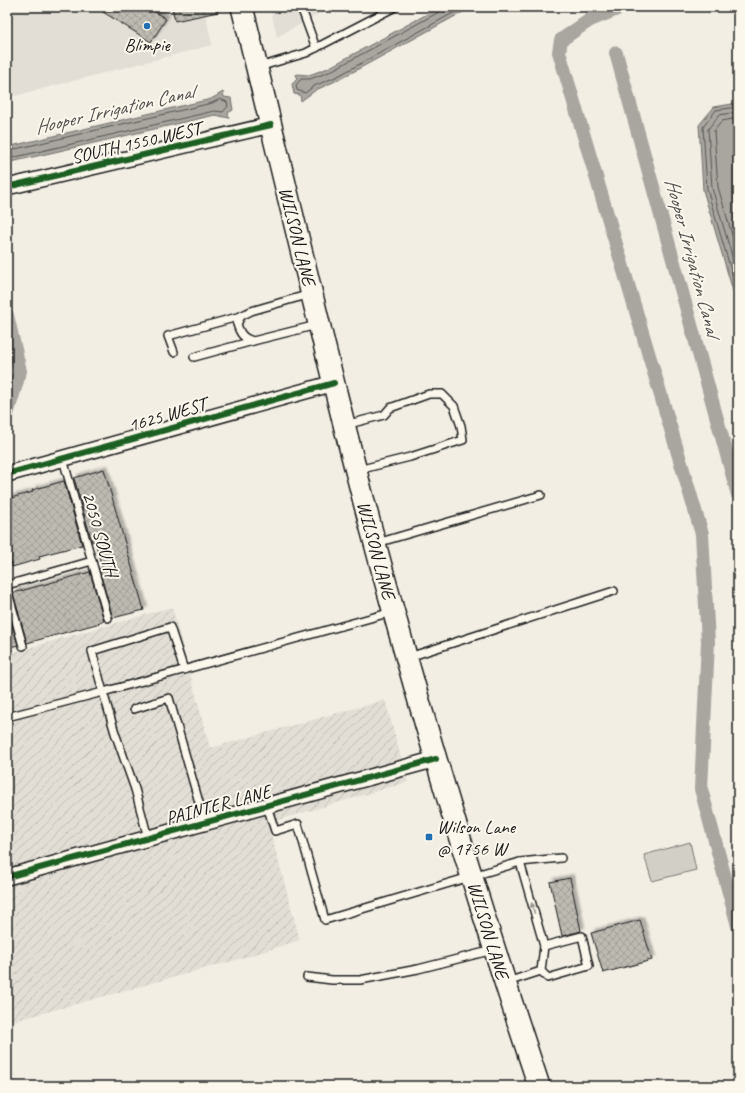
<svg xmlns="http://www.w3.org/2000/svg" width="745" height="1093" viewBox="0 0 745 1093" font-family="Caveat,sans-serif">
	<defs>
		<pattern id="industrial-furrows" width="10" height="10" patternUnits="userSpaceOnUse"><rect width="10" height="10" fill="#e2ded5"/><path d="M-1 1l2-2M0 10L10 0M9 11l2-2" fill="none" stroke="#c1beb6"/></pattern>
		<pattern id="building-cross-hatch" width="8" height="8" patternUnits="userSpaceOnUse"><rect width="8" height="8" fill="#bdbab1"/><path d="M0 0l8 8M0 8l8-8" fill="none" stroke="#a29f98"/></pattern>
		<filter id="shadow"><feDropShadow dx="3.5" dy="-3.5" stdDeviation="1" flood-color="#0004"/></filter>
	</defs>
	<rect width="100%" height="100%" fill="#f2eee4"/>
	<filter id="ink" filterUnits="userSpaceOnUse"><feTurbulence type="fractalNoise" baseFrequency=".025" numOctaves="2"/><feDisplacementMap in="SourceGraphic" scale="8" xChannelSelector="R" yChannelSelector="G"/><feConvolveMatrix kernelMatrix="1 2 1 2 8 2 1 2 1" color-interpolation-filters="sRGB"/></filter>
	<g filter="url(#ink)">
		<g fill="#e2ded5">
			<path d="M7,7h197l8,38 -205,53z"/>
			<path d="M270,7h61l-54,30z"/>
		</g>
		<path fill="url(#industrial-furrows)" d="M172,607l38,141 175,-48 23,82 -140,41 32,117 -53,17 -240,66v-369z"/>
		<path fill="#d2cfc6" stroke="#777671" d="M690,842l6,28 -44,11 -8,-26z"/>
		<g fill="#a9a6a0" stroke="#716f6b">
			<path d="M440,7h32l-132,72 -24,11 -15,11 -1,-6 -6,-1 -2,-10 5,-5 -1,-5 13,1 19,-7z"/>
			<path d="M223,92l1,5 7,1 2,12 -5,3 1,5 -14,-3 -208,48v-16l204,-48z"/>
			<path d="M738,103v205l-35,-118 -4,-65 15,-18z"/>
		</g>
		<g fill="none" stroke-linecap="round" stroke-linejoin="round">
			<g stroke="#545351" stroke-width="1">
				<path d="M441,7l-2,5 -110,60 -19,7h-9l-5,6 1,5 8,3 9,-7 24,-10 126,-69"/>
				<path d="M738,107l-22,3 -13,17 4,62 31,105"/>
				<path d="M738,112l-19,3 -11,14 4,59 26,88"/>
				<path d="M738,118l-16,3 -8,10 4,56 20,68"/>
				<path d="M7,151l205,-48 8,-4 7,3 1,4 -5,6 -9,-1 -207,48"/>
			</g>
			<g stroke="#a9a6a0" stroke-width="14">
				<path d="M622,7l-32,13 -29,20 -2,12 143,482 6,108 -7,147 37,137"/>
				<path d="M616,53l122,442"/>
				<path d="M7,315l13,56 -13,43"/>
			</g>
		</g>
		<g fill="url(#building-cross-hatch)" stroke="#1c1c1c" filter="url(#shadow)">
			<path d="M95,7h53l18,12 -15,23z"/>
			<path d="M172,7h45l1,5 -43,9z"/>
			<path d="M104,469l40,141 -31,8 -14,-49 3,-1 -7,-27 -3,1 -18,-64z"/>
			<path d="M64,481l18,64 -43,11 1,3 -28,8 -5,-20v-48l26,-7 -1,-2z"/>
			<path d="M90,572l14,49 -4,1v1l-73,20 -14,-50z"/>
			<path d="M7,608l11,37 -11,3z"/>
			<path d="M570,878l11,53 -19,5 -12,-54z"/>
			<path d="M640,920l12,40 -49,13 -12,-40z"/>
		</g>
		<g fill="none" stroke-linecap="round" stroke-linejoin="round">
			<g stroke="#1c1c1c" stroke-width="10">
				<g id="lane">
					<path d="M301,7l15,41"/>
					<path d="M259,67l47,-14 89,-46"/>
					<path d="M310,294l-59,17 -10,5 -4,8c3,10 6,14 16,17l64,-16"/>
					<path d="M174,352l-6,-16 73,-20"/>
					<path d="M194,357l59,-16"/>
					<path d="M345,425l39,-10 6,-7 39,-14h13l12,12 7,20 2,14 -53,17 -52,13"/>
					<path d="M63,459l45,159"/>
					<path d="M377,543l164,-48"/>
					<path d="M7,585l85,-24"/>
					<path d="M7,589l16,57"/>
					<path d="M409,657l205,-66"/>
					<path d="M134,709l35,-11 36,125"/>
					<path d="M7,717l96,-25 -11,-41 78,-24 14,43"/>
					<path d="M267,806l8,25 23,-7 27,96 195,-58 24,84"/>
					<path d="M148,838l-13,-49 -20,-56 -12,-41 289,-80"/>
					<path d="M520,862l41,-4"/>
					<path d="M307,977l25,3h28l58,-11 75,-19"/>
					<path d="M507,982l34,-11 7,7 41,-12 -7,-30 -38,10 -3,25"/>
				</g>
			</g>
			<g stroke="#1c1c1c" stroke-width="18">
				<g id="street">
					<path d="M7,187l264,-62"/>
					<path d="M7,474l327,-91"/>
					<path d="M7,877l429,-118"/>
				</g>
			</g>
			<g stroke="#1c1c1c" stroke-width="24">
				<path id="secondary" d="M242,7c50,202 96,405 152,606 44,159 93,316 145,473"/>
			</g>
			<use href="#lane" stroke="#fbf7ec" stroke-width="7"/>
			<use href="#street" stroke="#fbf7ec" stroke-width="15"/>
			<use href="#secondary" stroke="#fbf7ec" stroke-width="21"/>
			<g stroke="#fbf7ec" stroke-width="8">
				<g id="cycleway">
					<path d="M7,187l264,-62"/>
					<path d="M7,474l327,-91"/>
					<path d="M7,877l429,-118"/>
				</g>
			</g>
			<use href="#cycleway" stroke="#1b5e20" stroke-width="6"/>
		</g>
		<defs><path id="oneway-solid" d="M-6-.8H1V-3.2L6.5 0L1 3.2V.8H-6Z"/></defs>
		<use fill="#97948e" href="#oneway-solid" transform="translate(533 908) rotate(-106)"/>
	</g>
	<g fill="#1f6fb2" stroke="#fbf7ec" stroke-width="1.5">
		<circle cx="147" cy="26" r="4"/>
		<rect x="425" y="833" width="8" height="8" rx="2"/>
	</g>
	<g text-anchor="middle" stroke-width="4" stroke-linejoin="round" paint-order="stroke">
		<g font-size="19" fill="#1c1c1c" stroke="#fbf7ec">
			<text x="147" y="51">Blimpie</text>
			<text x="437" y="833" text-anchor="start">Wilson Lane<tspan x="437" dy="22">@ 1756 W</tspan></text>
		</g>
		<g font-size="19" fill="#1c1c1c" stroke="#fbf7ec">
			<text transform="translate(136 142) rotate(-13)" y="7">SOUTH 1550 WEST</text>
			<text transform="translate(298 236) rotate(76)" y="7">WILSON LANE</text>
			<text transform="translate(167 414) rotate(-16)" y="7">1625 WEST</text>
			<text transform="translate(101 534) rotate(74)" y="7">2050 SOUTH</text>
			<text transform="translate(377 550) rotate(75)" y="7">WILSON LANE</text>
			<text transform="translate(218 804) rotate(-15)" y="7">PAINTER LANE</text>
			<text transform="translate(489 930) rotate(73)" y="7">WILSON LANE</text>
		</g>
		<g font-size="20" font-style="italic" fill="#545351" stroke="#fbf7ec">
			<text transform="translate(114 109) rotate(-13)" y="7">Hooper Irrigation Canal</text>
			<text transform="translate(693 257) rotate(75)" y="7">Hooper Irrigation Canal</text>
		</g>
	</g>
	<rect width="745" height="1093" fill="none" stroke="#fbf7ec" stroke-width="24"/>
	<rect x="12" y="12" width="721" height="1069" fill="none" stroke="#1c1c1c" stroke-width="1.5" filter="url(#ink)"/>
</svg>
